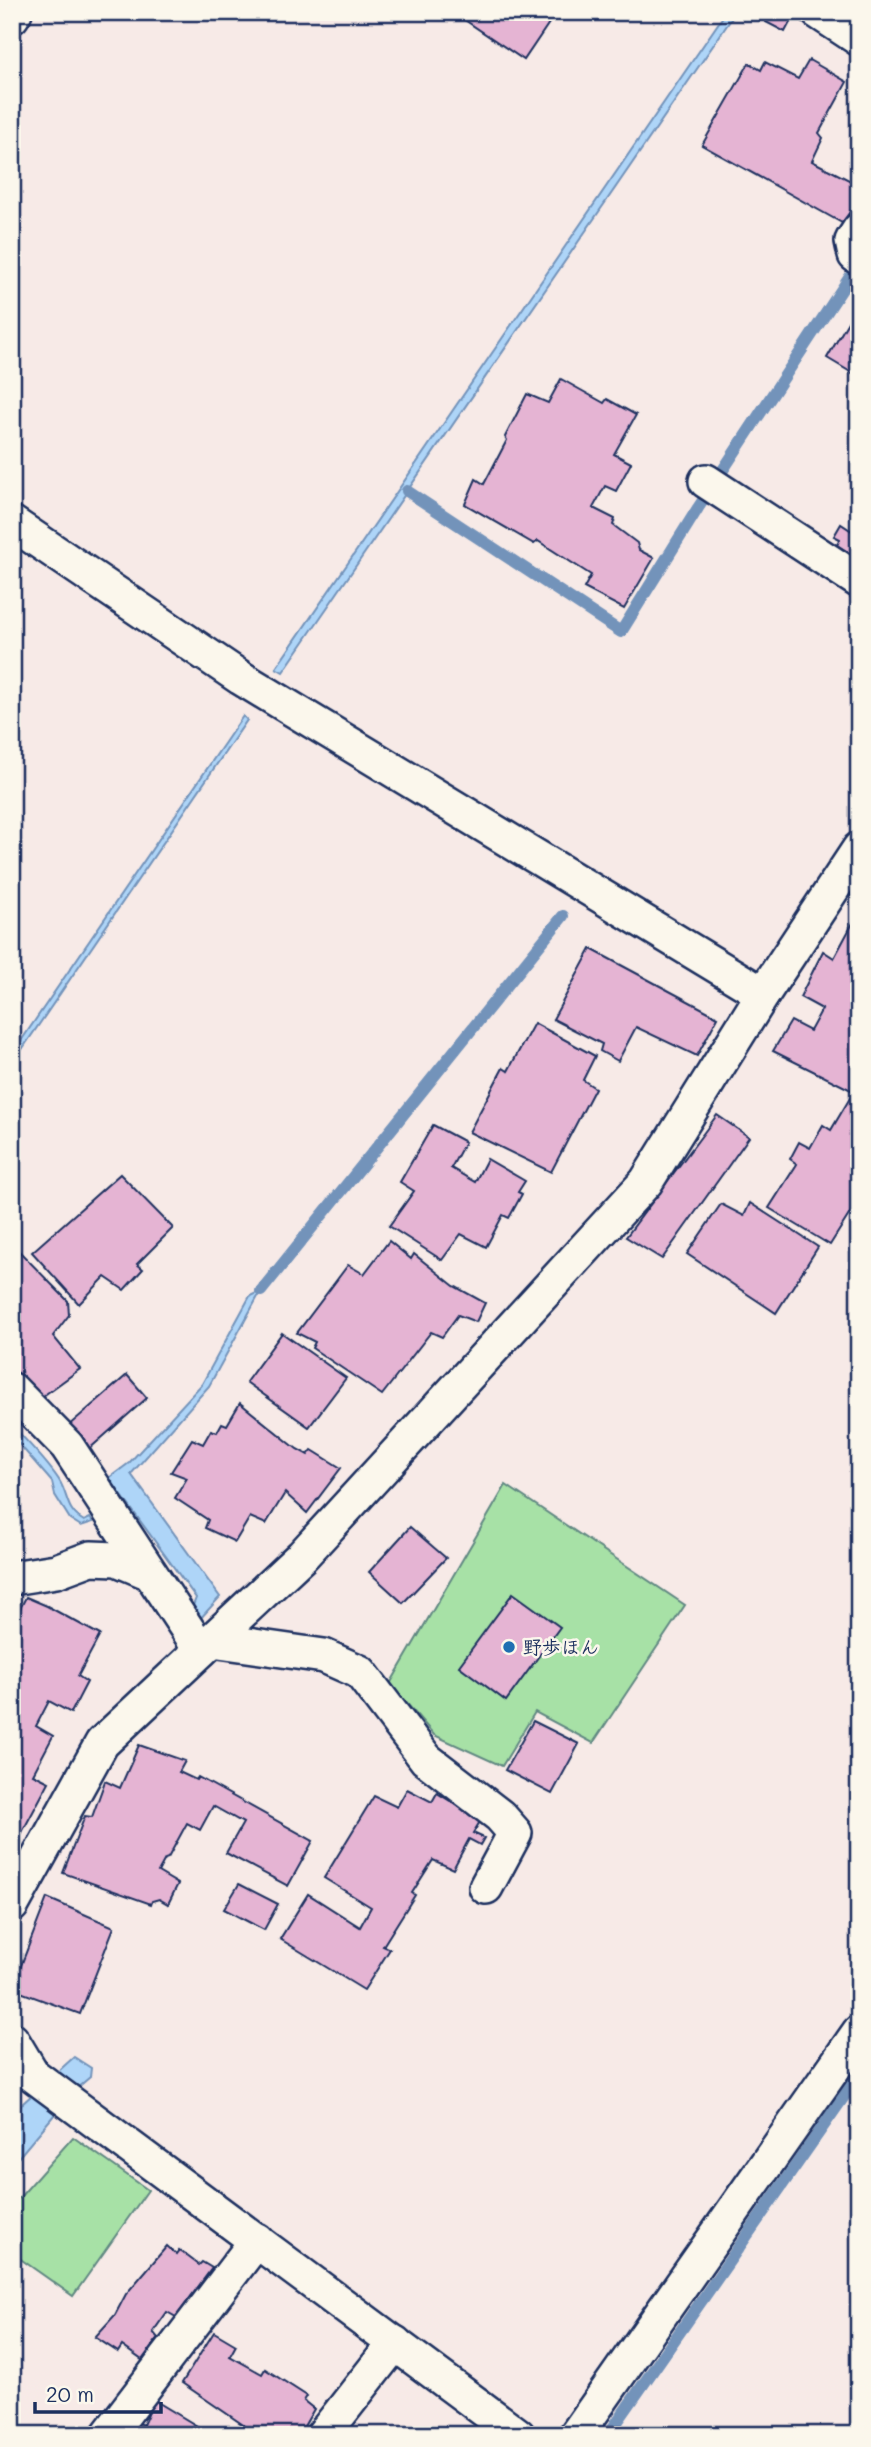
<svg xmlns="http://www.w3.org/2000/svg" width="871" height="2447" viewBox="0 0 871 2447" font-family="Mali,'Klee One',sans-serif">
	<rect width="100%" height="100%" fill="#f7eae7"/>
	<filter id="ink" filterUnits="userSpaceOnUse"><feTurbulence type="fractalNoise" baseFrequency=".0143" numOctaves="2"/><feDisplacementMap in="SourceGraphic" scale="14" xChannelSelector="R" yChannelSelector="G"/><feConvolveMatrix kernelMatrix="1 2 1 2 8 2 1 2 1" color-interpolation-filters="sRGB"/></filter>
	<g filter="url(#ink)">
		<g fill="#a7e1a6" stroke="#618882" stroke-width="2">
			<path d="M506,1485l179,120 -92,138 -58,-31 -33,54 -68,-31 -44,-51z"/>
			<path d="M73,2137l75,53 -75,106 -61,-43v-47z"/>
		</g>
		<g fill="#aed5f8" stroke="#7393ba" stroke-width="2">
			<path d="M726,12h10l-453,660 -7,-4z"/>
			<path d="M243,716l4,4 -235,344v-10z"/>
			<path d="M261,1291l-52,95 -78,88 89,123 -21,23 -7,-12 4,-10 -87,-120 20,-15 73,-79 48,-88z"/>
			<path d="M12,1425c16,18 34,35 47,55 10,16 6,30 25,41l6,-3 3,4 -12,4 -11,-7 -15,-24 -3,-13 -40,-46z"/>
			<path d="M74,2057l17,11 -1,9 -14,12 -64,76v-52z"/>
		</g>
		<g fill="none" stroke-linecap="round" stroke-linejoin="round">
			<g stroke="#7393ba" stroke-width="12">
				<path d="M407,491l214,141 77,-124 161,-245"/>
				<path d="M261,1291l302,-375"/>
				<path d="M608,2435l251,-360"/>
			</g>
		</g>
		<g fill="#e5b4d3" stroke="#1b2f5e" stroke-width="2">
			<path d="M453,12h87l11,8 -27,40z"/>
			<path d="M771,12h22l2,1 -10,19 -19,-10z"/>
			<path d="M809,60l38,22 -28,51 4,5 -11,23 47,24v14l-17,24 -140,-78 47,-82 12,7 4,-8 33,17z"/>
			<path d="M859,120v19l-8,-4z"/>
			<path d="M859,303v74l-32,-19z"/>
			<path d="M561,379l43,24 3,-4 29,16 -22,39 17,9 -15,28 -11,-5 -12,22 22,11 -2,6 24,18 2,7 15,8 -30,51 -40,-21 7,-13 -53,-34 -4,3 -69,-40 11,-25 8,5 23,-44 -2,-3 22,-43 21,9z"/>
			<path d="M859,520v39l-22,-14 3,-6 -6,-3 7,-12 11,7z"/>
			<path d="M855,919l4,2v170h-6l-80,-40 18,-30 19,10 12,-22 -22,-12 23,-46 11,7z"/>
			<path d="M591,949l127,68 -21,39 -61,-29 -18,34 -18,-10 2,-7 -49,-25z"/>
			<path d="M534,1023l61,33 -12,24 12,8 -44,84 -82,-40 34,-64 5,3z"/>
			<path d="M850,1098l9,5v96l-29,46 -61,-37 28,-44 -7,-5 9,-17 11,6 13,-23 8,5z"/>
			<path d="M717,1115l32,22 -87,122 -36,-22z"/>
			<path d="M433,1125l32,17 -14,26 24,14 12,-23 38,22 -7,11 4,2 -13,24 -6,-3 -17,32 -25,-13 -19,26 -53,-34 25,-35 -14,-9z"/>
			<path d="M120,1174l53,54 -36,36 6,5 -19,21 -19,-13 -26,27 -47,-52z"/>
			<path d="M750,1203l68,44 -42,66 -89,-59 34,-50 23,12z"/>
			<path d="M389,1241l22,18 3,-5 40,32 31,17 -9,19 -18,-7 -16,22 -11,-5 -49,63 -70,-47 3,-6 -18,-9 51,-68 16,9z"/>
			<path d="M12,1244l56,57 1,14 -16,21 27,33 -41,30 -27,-33z"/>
			<path d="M282,1333l64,45 -37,49 -63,-45z"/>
			<path d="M127,1375l20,23 -59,52 -20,-24z"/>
			<path d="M240,1403l57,46 11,6 4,-5 29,18 -34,45 -22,-20 -19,31 -16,-7 -15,25 -30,-14 3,-8 -33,-22 12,-20 -16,-6 21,-33 11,5 8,-14 6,2 5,-9 5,2z"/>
			<path d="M410,1527l36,31 -43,45 -34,-31z"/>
			<path d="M513,1593l47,34 -54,74 -47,-35z"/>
			<path d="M26,1597l21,9 53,29 -22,41 9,6 -16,31 -22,-12 -13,25 17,10 -20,38 16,8 -30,56 -7,-3v-211z"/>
			<path d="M533,1721l46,23 -27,50 -47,-24z"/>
			<path d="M139,1745l46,16 -6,11 17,8 2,-3 115,64 -25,45 -62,-33 17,-30 -30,-17 -13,24 -13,-7 -19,35 -3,1 -7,13 20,12 -10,20 -9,-5 -7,2 -1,3 -88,-31 22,-57 7,1 13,-36 15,7z"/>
			<path d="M407,1789l25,13 5,-9 44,27 -8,13 11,5 -4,7 -11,-6 -16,30 -20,-9 -21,33 3,2 -32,51 7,3 -26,41 -84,-51 28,-45 52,33 11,-20 -47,-29 50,-82 23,11z"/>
			<path d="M239,1884l39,20 -14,26 -40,-21z"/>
			<path d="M47,1898l67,29 -34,87 -68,-25z"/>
			<path d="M167,2246l9,8 3,-4 20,15 3,-3 10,6 -36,49 -9,-5 -14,20 5,6 -16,22 -20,-14 -4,6 -23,-15 20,-22 11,-21z"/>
			<path d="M214,2332l22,13 -6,11 32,18 3,-5 42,27 -3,5 10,8 -15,26h-41l-76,-52z"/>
			<path d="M154,2400l58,35h-86l11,-13 6,3z"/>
		</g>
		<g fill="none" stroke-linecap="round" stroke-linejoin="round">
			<g stroke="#1b2f5e" stroke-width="38">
				<g id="street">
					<path d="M818,12l41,27"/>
					<path d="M12,17l3,-5"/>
					<path d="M859,230l-7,11 3,14 4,3"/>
					<path d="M706,481l153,100"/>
					<path d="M12,523l229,155 522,316"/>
					<path d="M12,1390l55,56 134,204"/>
					<path d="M12,1578l44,-7 35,-13 26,1 33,14"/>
					<path d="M212,1640l112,16 36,16 66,87 74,57 15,17 -29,54"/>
					<path d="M12,1905l90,-162 200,-187 344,-374 117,-188 96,-145"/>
					<path d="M12,2040l21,35 485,360"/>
					<path d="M108,2435l149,-195"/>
					<path d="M323,2435l72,-92"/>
					<path d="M576,2435l283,-403"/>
				</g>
			</g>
			<use href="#street" stroke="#fbf7ec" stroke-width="33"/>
		</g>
	</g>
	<circle fill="#1f6fb2" stroke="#fbf7ec" stroke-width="2.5" cx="509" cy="1647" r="7"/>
	<g text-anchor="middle" stroke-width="5" stroke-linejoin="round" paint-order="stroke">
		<g font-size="19" font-weight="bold" fill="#1b2f5e" stroke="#fbf7ec" text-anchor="start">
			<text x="523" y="1654">野歩ほん</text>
		</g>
	</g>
	<rect width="871" height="2447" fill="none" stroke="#fbf7ec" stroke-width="42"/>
	<rect x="21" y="21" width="829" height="2405" fill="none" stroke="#1b2f5e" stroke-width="2.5" filter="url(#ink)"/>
	<path d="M35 2402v10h126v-10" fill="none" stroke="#1b2f5e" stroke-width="3.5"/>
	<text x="46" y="2402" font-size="21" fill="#1b2f5e" stroke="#fbf7ec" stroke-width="5" paint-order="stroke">20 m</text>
</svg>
